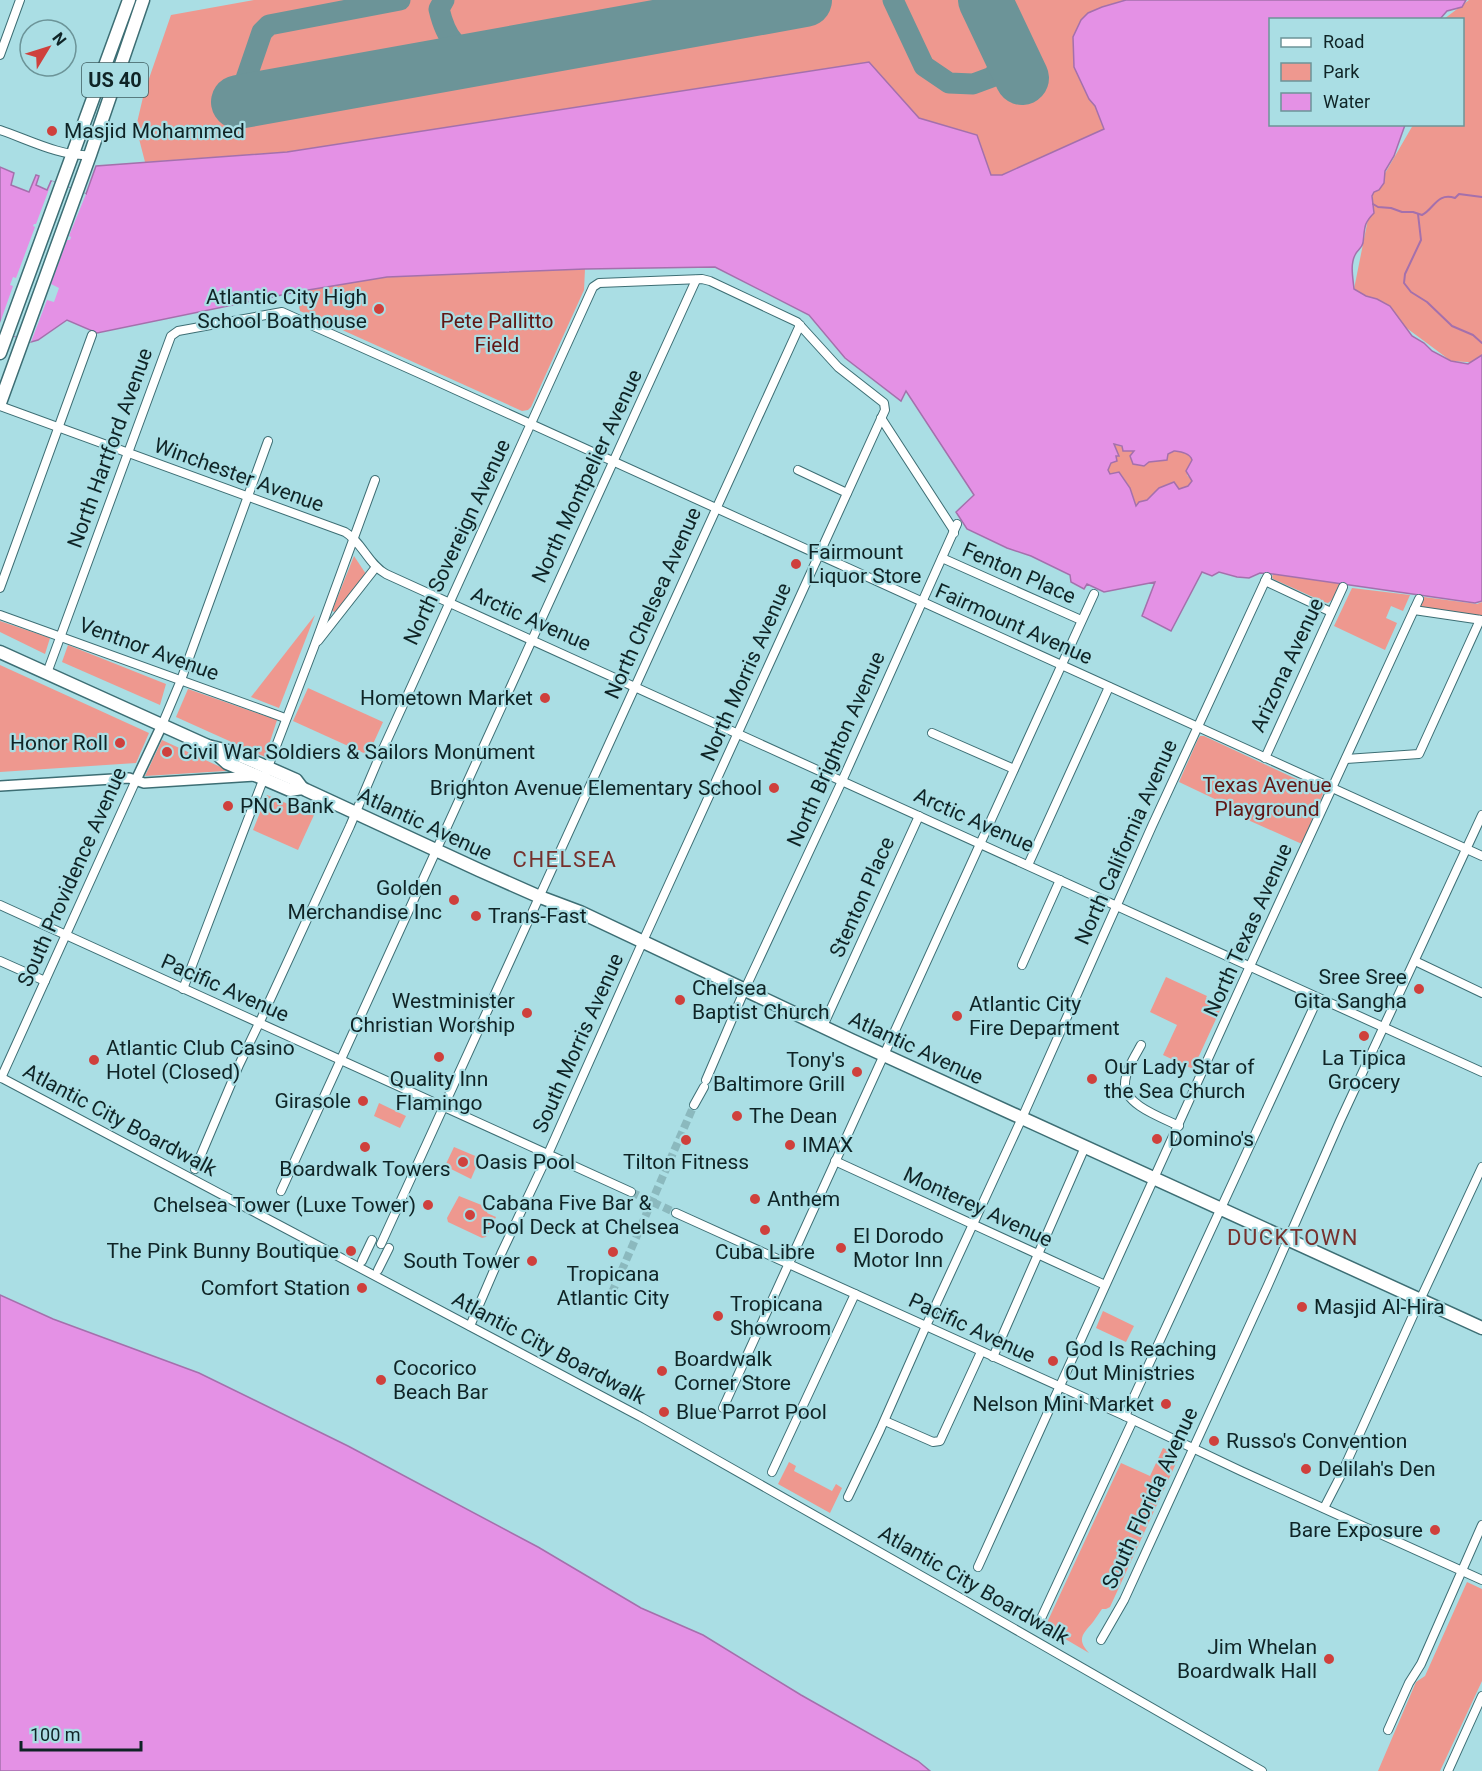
<svg xmlns="http://www.w3.org/2000/svg" width="1482" height="1771" viewBox="0 0 1482 1771" font-family="Roboto,sans-serif">
	<rect width="100%" height="100%" fill="#aadee4"/>
	<g fill="#ee988f">
		<path d="M254,0h872l-24,7 -29,35v18l16,39 6,7 9,23 -102,46h-11l-14,-40 -58,-17 -50,-56 -582,90 -142,10 -9,-35 8,-34 27,-78z"/>
		<path d="M1469,0h13v363l-31,-2 -97,-72 19,-95 40,-69 49,-1v-104l-18,-1z"/>
		<path d="M585,269l-1,21 -53,117 -3,3 -6,1 -222,-100 -4,-19 91,-15z"/>
		<path d="M1113,444l23,7 8,14 5,-3 18,-2 1,-6 6,-3c7,1 16,2 18,9l-5,15 5,6 -4,5 -9,3 -6,-7 -14,6 -12,12 -8,2 -4,4 -5,-18 -11,-16 -9,2 -2,-4 9,-20z"/>
		<path d="M354,556l12,18 -31,38 -3,-1z"/>
		<path d="M1273,574l67,9 -8,17 -4,3 -4,-1 -51,-23 -1,-2z"/>
		<path d="M1352,588l58,7 -7,16 -12,-5 -5,12 11,5 -12,27 -51,-24z"/>
		<path d="M1424,597l53,7 5,-2v15l-57,-8 -5,-2z"/>
		<path d="M315,615l-36,93 -28,-11z"/>
		<path d="M0,621l50,17 -5,16 -45,-22z"/>
		<path d="M68,645l98,39 -6,21 -98,-43z"/>
		<path d="M0,665l149,68 -13,30 -136,9z"/>
		<path d="M308,688l75,34 -15,33 -75,-34z"/>
		<path d="M188,689l89,31 -12,37 -89,-40z"/>
		<path d="M1200,736h4l118,55 1,3 -21,50 -63,-28 1,-5 -61,-29 19,-43z"/>
		<path d="M162,740l65,30 -1,1 -81,5z"/>
		<path d="M267,795l47,20 -16,35 -45,-20z"/>
		<path d="M1166,977l41,19 -1,2 16,8 -29,63 -30,-14 14,-30 -27,-13z"/>
		<path d="M379,1103l27,13 -6,12 -26,-12z"/>
		<path d="M454,1147l26,11 -9,21 -26,-13z"/>
		<path d="M459,1196l30,12 -2,5 9,4 -10,20 -4,1 -34,-16 -1,-4z"/>
		<path d="M1103,1311l31,15 -8,16 -30,-14z"/>
		<path d="M1163,1448l12,5 3,6 -68,148 -4,2h-4c-3,4 -6,9 -9,13 -10,12 -17,17 -4,31l-44,-26 76,-164 29,13z"/>
		<path d="M789,1462l7,4 -2,5 38,20 4,-7 6,4 -12,25 -52,-29z"/>
		<path d="M1467,1582l15,7v92l-42,90h-62l38,-89 9,-6z"/>
	</g>
	<g fill="#e491e5" stroke="#a470ac" stroke-width="1.5" fill-rule="evenodd">
		<path d="M1126,0h340l-4,7 -15,4 -7,8 -170,1v104l135,1 -11,31 -9,15 -1,12 -5,7 -5,2 -2,4 2,17c-11,11 -9,15 -11,30 -1,5 -6,7 -8,12 -5,10 -2,23 -1,34l12,7 11,3 13,7 22,30 12,7 8,8 19,10 17,3 14,-9v246l-7,2 -202,-29 -13,-1 -11,5 -12,-1 -18,-5 -7,4 -10,-4 -31,59 -29,-15 13,-34 -51,10 -17,-8 -3,5 -13,-7 -1,-7 -39,-19 -24,-8 -40,-19 -11,-17 18,-17 -68,-104 -5,10 -56,-43 -36,-43 -94,-48 -130,2 -198,8 -91,15 -199,41 -30,-13 -29,20 -7,2 -31,-11v-164l14,6 -3,12 18,7 7,-17 3,1 -3,9 11,5 4,-9 35,13 10,-28 191,-14 582,-90 50,56 58,17 14,40h11l102,-46 -9,-23 -6,-7 -15,-32 -1,-30 8,-17 7,-7 14,-6zM1114,444l8,2 1,5h11l-4,5 3,8 11,2 5,-4 18,-2 1,-6 6,-3c7,1 16,2 18,9l-6,11 6,10 -4,5 -9,3 -5,-7 -15,6 -12,12 -8,2 -3,4 -6,-18 -11,-16 -9,2 -2,-4 3,-7 6,-2 -1,-5h3z"/>
		<path d="M0,1295l53,24 146,54 149,73 190,101 103,61 62,27 98,60 117,66 12,10h-930z"/>
	</g>
	<path fill="#aadee4" d="M52,181l34,13 -17,42 2,1 -1,3h-3l-16,44 8,4 -5,14 -7,-2 -16,42 -31,-11v-8l13,-37 -3,-1 3,-8 3,1 19,-51 -2,-1 1,-2h2z"/>
	<g fill="none" stroke-linecap="round" stroke-linejoin="round">
		<g stroke="#a470ac" stroke-width="2">
			<path d="M1373,204l5,3 13,1 11,4h11l9,3c12,-6 15,-23 33,-17l4,-4 23,3"/>
			<path d="M1418,214l3,26 -16,34 -1,9 7,9 16,10 25,24 21,9 9,8"/>
		</g>
		<g stroke="#6c9498" stroke-width="21">
			<path d="M444,0l-5,9c7,30 17,43 49,48"/>
			<path d="M893,0l31,66 25,17 24,1 19,-7 19,-21"/>
			<path d="M238,102l24,-70 7,-7 131,-25"/>
		</g>
		<g stroke="#6c9498" stroke-width="54">
			<path d="M985,0l37,78"/>
			<path d="M238,102l567,-102"/>
		</g>
		<g stroke="#8bb9be" stroke-width="8" stroke-dasharray="8 4" stroke-linecap="butt">
			<path d="M631,1192l45,21"/>
			<path d="M607,1304l87,-199"/>
		</g>
		<g stroke="#3d6e74" stroke-width="10">
			<g id="minor">
				<path d="M0,55l20,-55"/>
				<path d="M0,130c27,9 61,27 90,25"/>
				<path d="M0,406l345,126c17,10 23,32 41,42l1096,498"/>
				<path d="M881,418l72,111 1,4"/>
				<path d="M798,470l49,23"/>
				<path d="M942,558l139,62"/>
				<path d="M1265,581l66,31"/>
				<path d="M0,588l92,-253"/>
				<path d="M1414,610l68,10"/>
				<path d="M0,615l285,103"/>
				<path d="M318,641l58,-74"/>
				<path d="M47,673l124,-337 7,-5 104,-19 141,63 1059,481"/>
				<path d="M162,725l19,-45 87,-239"/>
				<path d="M932,733l82,36"/>
				<path d="M1265,758l78,-171"/>
				<path d="M1346,759l73,-5 61,-134"/>
				<path d="M1028,865l81,-178"/>
				<path d="M0,905l631,287"/>
				<path d="M0,961l45,20"/>
				<path d="M1415,961l67,32"/>
				<path d="M1022,965l38,-85"/>
				<path d="M183,989l131,-342 61,-167"/>
				<path d="M823,1026l96,-210"/>
				<path d="M1141,1045c-6,11 -16,26 -16,39 -1,21 38,34 54,42"/>
				<path d="M0,1077l641,340 323,183 298,171"/>
				<path d="M1,1078l135,-298"/>
				<path d="M706,1080l39,-91 97,-208 115,-257"/>
				<path d="M694,1105l10,-18"/>
				<path d="M835,1161l270,124"/>
				<path d="M195,1169l44,-104 24,-50 87,-189 28,-66 215,-473 6,-4 103,-4 8,2 87,41 41,45 46,36 1,7 -242,531 -99,222 -43,91 -31,72"/>
				<path d="M281,1191l415,-911"/>
				<path d="M676,1213l449,203 116,55 241,109"/>
				<path d="M381,1244l419,-919"/>
				<path d="M362,1261l10,-21"/>
				<path d="M378,1270l11,-22"/>
				<path d="M993,1357l92,-210"/>
				<path d="M723,1408l371,-814"/>
				<path d="M1125,1416l193,-418"/>
				<path d="M885,1421l48,21 7,-1 41,-89"/>
				<path d="M772,1472l83,-178"/>
				<path d="M848,1497l32,-67 46,-104 96,-208 130,-292 115,-249"/>
				<path d="M1324,1508l16,-31 80,-177 62,-133"/>
				<path d="M978,1567l272,-601 169,-367"/>
				<path d="M1038,1625l95,-205"/>
				<path d="M1101,1640l23,-40 144,-315 72,-164 142,-306"/>
				<path d="M1388,1730l21,-47 12,-19 61,-139"/>
				<path d="M1448,1771l34,-75"/>
			</g>
		</g>
		<g stroke="#3d6e74" stroke-width="12">
			<g id="major">
				<path d="M136,780l26,-55"/>
				<path d="M0,786l129,-8 15,5 111,-7"/>
			</g>
		</g>
		<g stroke="#3d6e74" stroke-width="15">
			<g id="highway">
				<path d="M0,353l129,-353"/>
				<path d="M0,403l90,-248 53,-155"/>
				<path d="M0,652l208,94 24,6 64,28 6,8"/>
				<path d="M208,746l19,17 63,27 12,-2 4,2 173,80 61,27 40,15 271,128 631,288"/>
			</g>
		</g>
		<use href="#minor" stroke="#fff" stroke-width="8"/>
		<use href="#major" stroke="#fff" stroke-width="9"/>
		<use href="#highway" stroke="#fff" stroke-width="12"/>
	</g>
	<g fill="#cf403c" stroke="#aadee4" stroke-width="2">
		<circle cx="52" cy="131" r="6"/>
		<circle cx="379" cy="309" r="6"/>
		<circle cx="796" cy="564" r="6"/>
		<circle cx="545" cy="698" r="6"/>
		<circle cx="120" cy="743" r="6"/>
		<circle cx="167" cy="752" r="6"/>
		<circle cx="774" cy="788" r="6"/>
		<circle cx="228" cy="806" r="6"/>
		<circle cx="454" cy="900" r="6"/>
		<circle cx="476" cy="916" r="6"/>
		<circle cx="1419" cy="989" r="6"/>
		<circle cx="680" cy="1000" r="6"/>
		<circle cx="527" cy="1013" r="6"/>
		<circle cx="957" cy="1016" r="6"/>
		<circle cx="1364" cy="1036" r="6"/>
		<circle cx="439" cy="1057" r="6"/>
		<circle cx="94" cy="1060" r="6"/>
		<circle cx="857" cy="1072" r="6"/>
		<circle cx="1092" cy="1079" r="6"/>
		<circle cx="363" cy="1101" r="6"/>
		<circle cx="737" cy="1116" r="6"/>
		<circle cx="1157" cy="1139" r="6"/>
		<circle cx="686" cy="1140" r="6"/>
		<circle cx="790" cy="1145" r="6"/>
		<circle cx="365" cy="1147" r="6"/>
		<circle cx="463" cy="1162" r="6"/>
		<circle cx="755" cy="1199" r="6"/>
		<circle cx="428" cy="1205" r="6"/>
		<circle cx="470" cy="1215" r="6"/>
		<circle cx="765" cy="1230" r="6"/>
		<circle cx="841" cy="1248" r="6"/>
		<circle cx="351" cy="1251" r="6"/>
		<circle cx="613" cy="1252" r="6"/>
		<circle cx="532" cy="1261" r="6"/>
		<circle cx="362" cy="1288" r="6"/>
		<circle cx="1302" cy="1307" r="6"/>
		<circle cx="718" cy="1316" r="6"/>
		<circle cx="1053" cy="1361" r="6"/>
		<circle cx="662" cy="1371" r="6"/>
		<circle cx="381" cy="1380" r="6"/>
		<circle cx="1166" cy="1404" r="6"/>
		<circle cx="664" cy="1412" r="6"/>
		<circle cx="1214" cy="1441" r="6"/>
		<circle cx="1306" cy="1469" r="6"/>
		<circle cx="1435" cy="1530" r="6"/>
		<circle cx="1329" cy="1659" r="6"/>
	</g>
	<g text-anchor="middle" stroke-width="4.5" stroke-linejoin="round" paint-order="stroke">
		<rect fill="#aadee4" stroke="#3e5c5f" stroke-width="1.5" x="82" y="63" width="66" height="34" rx="4.5"/>
		<g font-size="20" font-weight="bold" fill="#0f2426">
			<text x="115" y="87">US 40</text>
		</g>
		<g font-size="21" fill="#0f2426" stroke="#aadee4" text-anchor="start">
			<text x="64" y="138">Masjid Mohammed</text>
			<text x="367" y="304" text-anchor="end">Atlantic City High<tspan x="367" dy="24">School Boathouse</tspan></text>
			<text x="808" y="559">Fairmount<tspan x="808" dy="24">Liquor Store</tspan></text>
			<text x="533" y="705" text-anchor="end">Hometown Market</text>
			<text x="108" y="750" text-anchor="end">Honor Roll</text>
			<text x="179" y="759">Civil War Soldiers &amp; Sailors Monument</text>
			<text x="762" y="795" text-anchor="end">Brighton Avenue Elementary School</text>
			<text x="240" y="813">PNC Bank</text>
			<text x="442" y="895" text-anchor="end">Golden<tspan x="442" dy="24">Merchandise Inc</tspan></text>
			<text x="488" y="923">Trans-Fast</text>
			<text x="1407" y="984" text-anchor="end">Sree Sree<tspan x="1407" dy="24">Gita Sangha</tspan></text>
			<text x="692" y="995">Chelsea<tspan x="692" dy="24">Baptist Church</tspan></text>
			<text x="515" y="1008" text-anchor="end">Westminister<tspan x="515" dy="24">Christian Worship</tspan></text>
			<text x="969" y="1011">Atlantic City<tspan x="969" dy="24">Fire Department</tspan></text>
			<text x="106" y="1055">Atlantic Club Casino<tspan x="106" dy="24">Hotel (Closed)</tspan></text>
			<text x="1364" y="1065" text-anchor="middle">La Tipica<tspan x="1364" dy="24">Grocery</tspan></text>
			<text x="845" y="1067" text-anchor="end">Tony's<tspan x="845" dy="24">Baltimore Grill</tspan></text>
			<text x="1104" y="1074">Our Lady Star of<tspan x="1104" dy="24">the Sea Church</tspan></text>
			<text x="439" y="1086" text-anchor="middle">Quality Inn<tspan x="439" dy="24">Flamingo</tspan></text>
			<text x="351" y="1108" text-anchor="end">Girasole</text>
			<text x="749" y="1123">The Dean</text>
			<text x="1169" y="1146">Domino's</text>
			<text x="802" y="1152">IMAX</text>
			<text x="475" y="1169">Oasis Pool</text>
			<text x="686" y="1169" text-anchor="middle">Tilton Fitness</text>
			<text x="365" y="1176" text-anchor="middle">Boardwalk Towers</text>
			<text x="767" y="1206">Anthem</text>
			<text x="482" y="1210">Cabana Five Bar &amp;<tspan x="482" dy="24">Pool Deck at Chelsea</tspan></text>
			<text x="416" y="1212" text-anchor="end">Chelsea Tower (Luxe Tower)</text>
			<text x="853" y="1243">El Dorodo<tspan x="853" dy="24">Motor Inn</tspan></text>
			<text x="339" y="1258" text-anchor="end">The Pink Bunny Boutique</text>
			<text x="765" y="1259" text-anchor="middle">Cuba Libre</text>
			<text x="520" y="1268" text-anchor="end">South Tower</text>
			<text x="613" y="1281" text-anchor="middle">Tropicana<tspan x="613" dy="24">Atlantic City</tspan></text>
			<text x="350" y="1295" text-anchor="end">Comfort Station</text>
			<text x="730" y="1311">Tropicana<tspan x="730" dy="24">Showroom</tspan></text>
			<text x="1314" y="1314">Masjid Al-Hira</text>
			<text x="1065" y="1356">God Is Reaching<tspan x="1065" dy="24">Out Ministries</tspan></text>
			<text x="674" y="1366">Boardwalk<tspan x="674" dy="24">Corner Store</tspan></text>
			<text x="393" y="1375">Cocorico<tspan x="393" dy="24">Beach Bar</tspan></text>
			<text x="1154" y="1411" text-anchor="end">Nelson Mini Market</text>
			<text x="676" y="1419">Blue Parrot Pool</text>
			<text x="1226" y="1448">Russo's Convention</text>
			<text x="1318" y="1476">Delilah's Den</text>
			<text x="1423" y="1537" text-anchor="end">Bare Exposure</text>
			<text x="1317" y="1654" text-anchor="end">Jim Whelan<tspan x="1317" dy="24">Boardwalk Hall</tspan></text>
		</g>
		<g font-size="21" fill="#601715" stroke="#aadee4">
			<text x="497" y="328">Pete Pallitto<tspan x="497" dy="24">Field</tspan></text>
			<text x="1267" y="792">Texas Avenue<tspan x="1267" dy="24">Playground</tspan></text>
		</g>
		<g font-size="21" fill="#0f2426" stroke="#aadee4">
			<text transform="translate(110 448) rotate(-70)" y="7">North Hartford Avenue</text>
			<text transform="translate(239 475) rotate(20)" y="7">Winchester Avenue</text>
			<text transform="translate(587 476) rotate(-65)" y="7">North Montpelier Avenue</text>
			<text transform="translate(457 542) rotate(-65)" y="7">North Sovereign Avenue</text>
			<text transform="translate(1019 573) rotate(24)" y="7">Fenton Place</text>
			<text transform="translate(653 603) rotate(-66)" y="7">North Chelsea Avenue</text>
			<text transform="translate(531 619) rotate(24)" y="7">Arctic Avenue</text>
			<text transform="translate(1014 624) rotate(24)" y="7">Fairmount Avenue</text>
			<text transform="translate(149 649) rotate(20)" y="7">Ventnor Avenue</text>
			<text transform="translate(1287 665) rotate(-65)" y="7">Arizona Avenue</text>
			<text transform="translate(746 672) rotate(-66)" y="7">North Morris Avenue</text>
			<text transform="translate(836 749) rotate(-66)" y="7">North Brighton Avenue</text>
			<text transform="translate(974 820) rotate(24)" y="7">Arctic Avenue</text>
			<text transform="translate(425 824) rotate(25)" y="7">Atlantic Avenue</text>
			<text transform="translate(1126 842) rotate(-66)" y="7">North California Avenue</text>
			<text transform="translate(72 877) rotate(-66)" y="7">South Providence Avenue</text>
			<text transform="translate(862 897) rotate(-66)" y="7">Stenton Place</text>
			<text transform="translate(1248 930) rotate(-66)" y="7">North Texas Avenue</text>
			<text transform="translate(225 988) rotate(24)" y="7">Pacific Avenue</text>
			<text transform="translate(578 1043) rotate(-66)" y="7">South Morris Avenue</text>
			<text transform="translate(916 1048) rotate(25)" y="7">Atlantic Avenue</text>
			<text transform="translate(120 1120) rotate(28)" y="7">Atlantic City Boardwalk</text>
			<text transform="translate(978 1207) rotate(25)" y="7">Monterey Avenue</text>
			<text transform="translate(972 1328) rotate(25)" y="7">Pacific Avenue</text>
			<text transform="translate(549 1348) rotate(28)" y="7">Atlantic City Boardwalk</text>
			<text transform="translate(1150 1498) rotate(-65)" y="7">South Florida Avenue</text>
			<text transform="translate(974 1585) rotate(30)" y="7">Atlantic City Boardwalk</text>
		</g>
		<g font-size="22" letter-spacing="1.5" fill="#77302c" stroke="#aadee4">
			<text x="565" y="867">CHELSEA</text>
			<text x="1293" y="1245">DUCKTOWN</text>
		</g>
	</g>
	<rect x="1269" y="18" width="195" height="108" fill="#aadee4" stroke="#6c9498" stroke-width="1.5"/>
	<rect x="1281" y="38" width="30" height="9" fill="#ffffff" stroke="#6c9498" stroke-width="1.5"/>
	<text x="1323" y="48" font-size="18" fill="#0f2426">Road</text>
	<rect x="1281" y="63" width="30" height="18" fill="#ee988f" stroke="#6c9498" stroke-width="1.5"/>
	<text x="1323" y="78" font-size="18" fill="#0f2426">Park</text>
	<rect x="1281" y="93" width="30" height="18" fill="#e491e5" stroke="#6c9498" stroke-width="1.5"/>
	<text x="1323" y="108" font-size="18" fill="#0f2426">Water</text>
	<g transform="translate(48 48) rotate(52)"><circle r="28" fill="#aadee4" stroke="#6c9498" stroke-width="1.5"/>
	<path d="M0-4.5L10 22L0 15L-10 22Z" fill="#cf403c"/>
	<text y="-9" font-size="16" font-weight="bold" text-anchor="middle" fill="#0f2426">N</text>
	</g>
	<path d="M21 1741v9h120v-9" fill="none" stroke="#0f2426" stroke-width="3"/>
	<text x="30" y="1741" font-size="18" fill="#0f2426" stroke="#aadee4" stroke-width="4.5" paint-order="stroke">100 m</text>
</svg>
